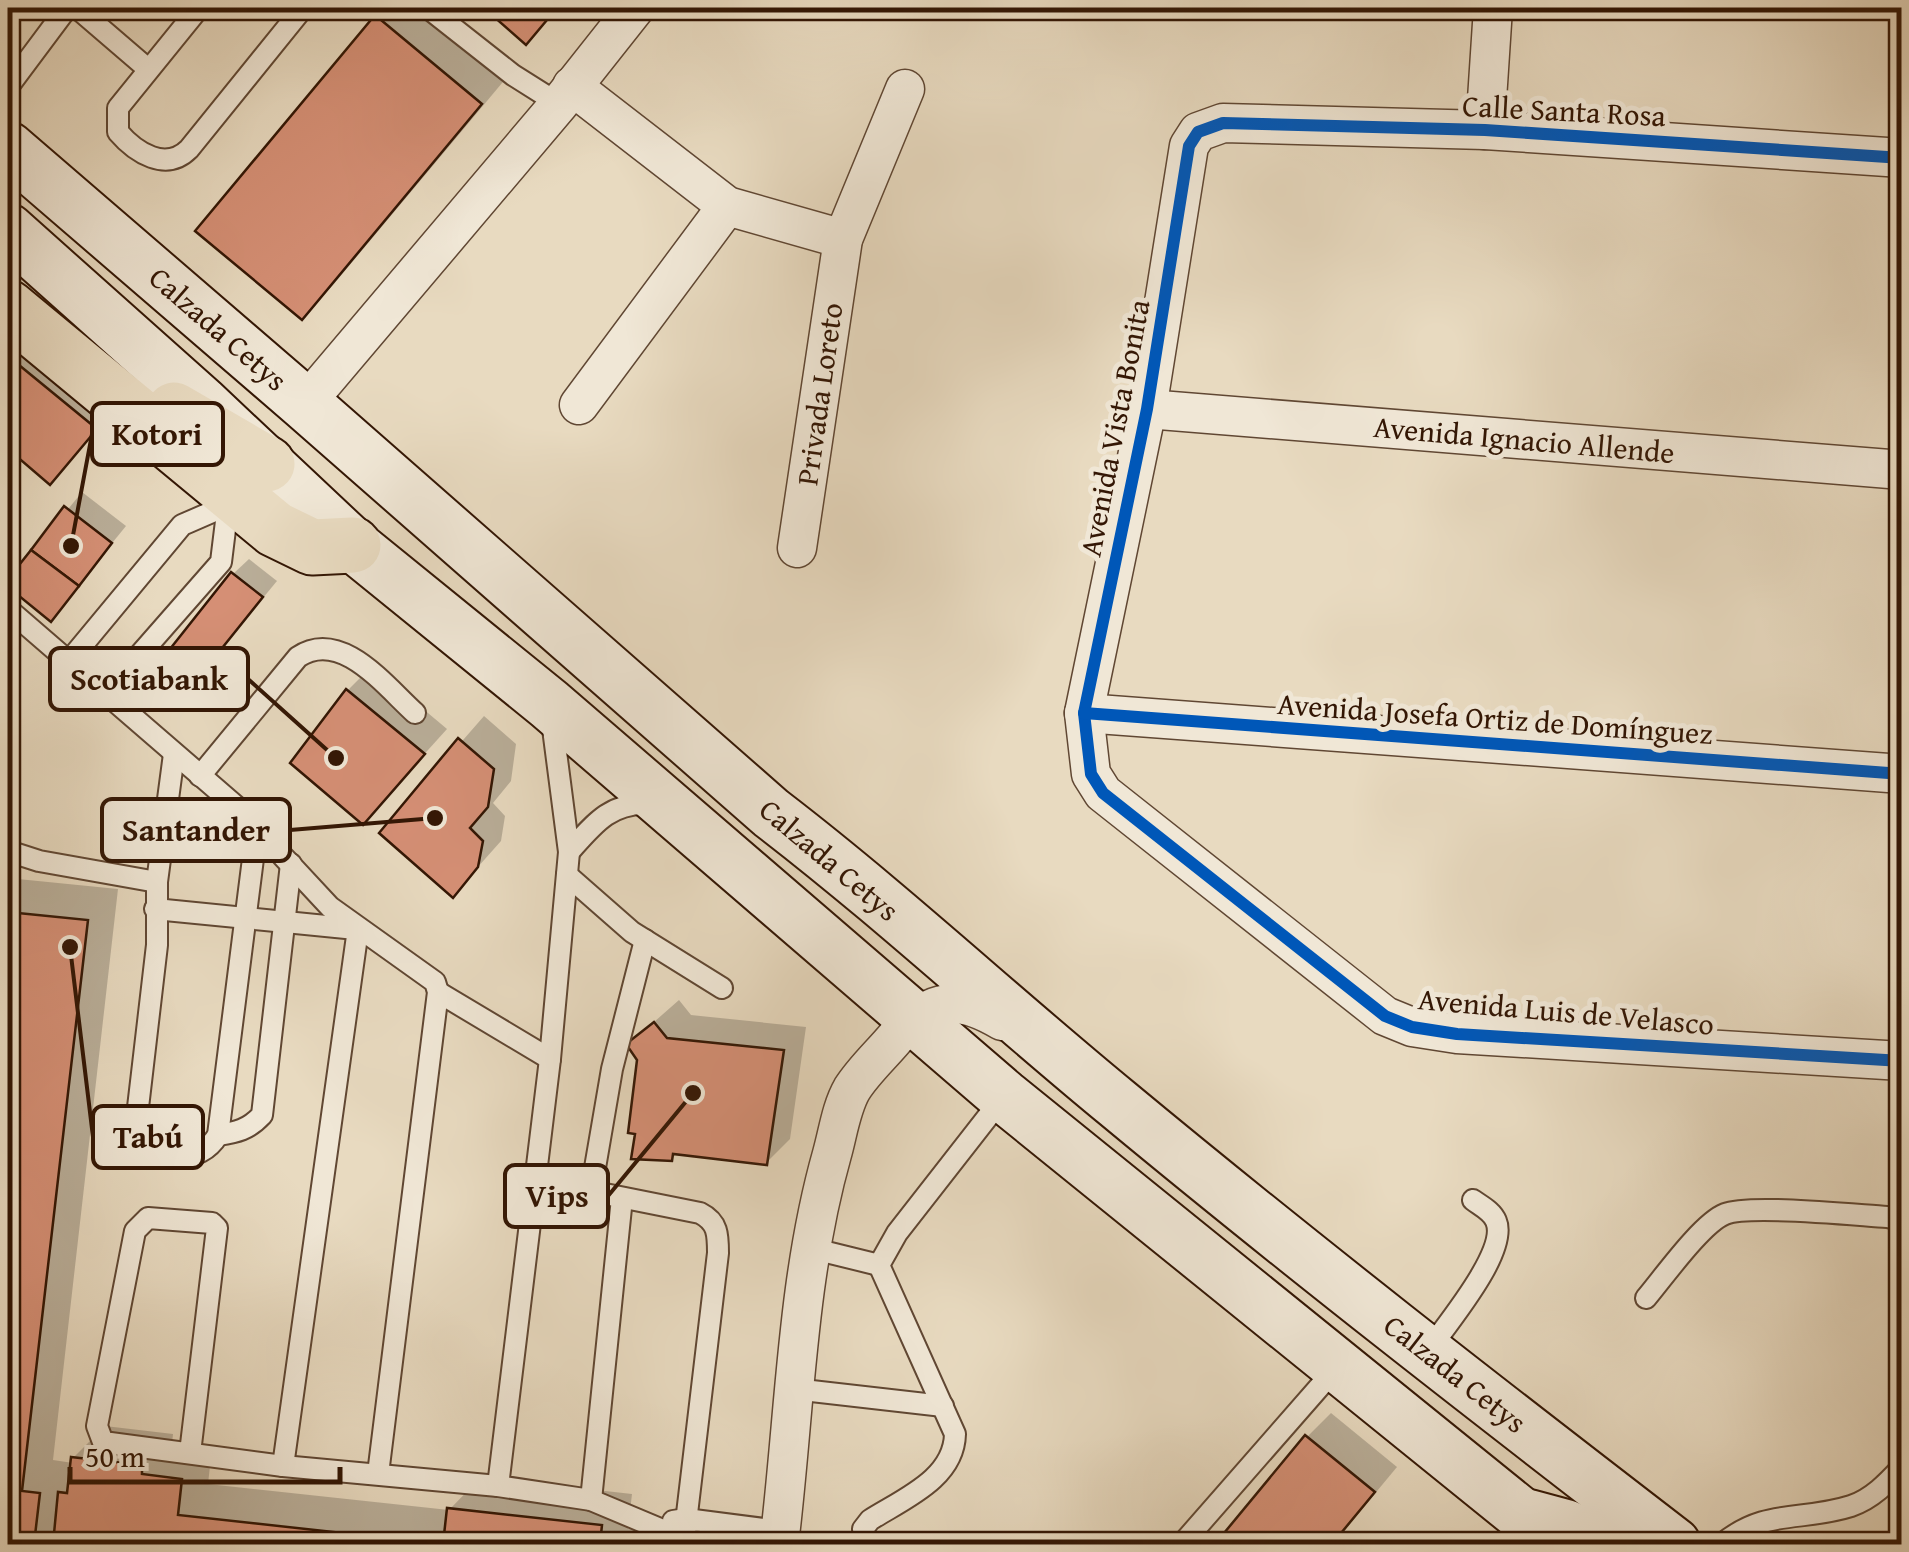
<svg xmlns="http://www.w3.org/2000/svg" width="1909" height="1552" viewBox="0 0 1909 1552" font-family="'Gentium Book Plus',serif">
	<rect width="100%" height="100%" fill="#e8dac0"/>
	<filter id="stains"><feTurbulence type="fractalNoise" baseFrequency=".002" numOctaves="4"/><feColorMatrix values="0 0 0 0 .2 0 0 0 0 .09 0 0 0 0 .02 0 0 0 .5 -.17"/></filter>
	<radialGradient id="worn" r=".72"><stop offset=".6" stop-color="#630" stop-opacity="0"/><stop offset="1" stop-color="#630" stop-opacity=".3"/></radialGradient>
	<g fill="#0003">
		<path d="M387,8h48l77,63 -179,214 -31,32 75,-300z"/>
		<path d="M488,8h72l-34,33z"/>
		<path d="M8,313l111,91 -69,78 -42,-36z"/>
		<path d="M82,492l44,34 -75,92 -43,-35z"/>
		<path d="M249,559l28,22 -99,119 55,-126z"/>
		<path d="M372,666l75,63 -84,93 -70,-59 55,-73z"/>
		<path d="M484,716l32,28 -5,37 -18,22 12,13 -4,25 -48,54 -71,-62z"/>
		<path d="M8,878l110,11 -65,571 20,3v-5l32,-32 68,8 -1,10 40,4 -4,36 241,26 32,-33 151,17 -4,35 116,13v2h-736z"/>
		<path d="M679,1000l12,15 115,12 -16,112 -24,24 -88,-11 -7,7 -31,-100 -11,-15z"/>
		<path d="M1331,1413l66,54 -64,77h-115l89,-107z"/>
	</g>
	<g fill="#d58f75" stroke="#331604" stroke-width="2.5">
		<path d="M484,8h73l-31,37z"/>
		<path d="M375,15l107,89 -180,216 -107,-89z"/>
		<path d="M8,356l89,73 -47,56 -42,-36z"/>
		<path d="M64,506l48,37 -33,43 -48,-36z"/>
		<path d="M31,550l48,36 -28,36 -43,-35v-8z"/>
		<path d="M231,572l32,25 -85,106 -31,-25z"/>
		<path d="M346,689l79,65 -62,71 -73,-62z"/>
		<path d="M458,738l36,31 -6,38 -18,21 13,13 -5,26 -25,31 -74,-65z"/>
		<path d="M8,912l80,8 -66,571 18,2 -6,51h-26z"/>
		<path d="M654,1022l13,16 117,12 -17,115 -94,-11 -1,7 -41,-2 4,-25 -7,-1 9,-73 -11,-16z"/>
		<path d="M1305,1435l70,57 -43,52h-117z"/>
		<path d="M71,1457l71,8v9l40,5 -4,36 265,29 4,-36 155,17 -2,19h-547l5,-52 9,1z"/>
	</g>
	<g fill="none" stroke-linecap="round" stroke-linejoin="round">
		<g stroke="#604733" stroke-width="24">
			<g id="lane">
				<path d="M77,8l71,61"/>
				<path d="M199,8l-81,100v24c18,21 48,40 71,17l114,-141"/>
				<path d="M428,8l85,67 46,29"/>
				<path d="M8,87l59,-79"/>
				<path d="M8,609l229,198 93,100 105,75 3,10 -60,482"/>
				<path d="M70,660l112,-135 46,-20 7,-6"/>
				<path d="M107,692l114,-130 7,-57"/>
				<path d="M552,721l17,131 -19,207 -52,427 93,14 93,39 39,5"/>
				<path d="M174,754l-17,128v63l-20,171 3,18c21,27 59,32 78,1l39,-308"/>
				<path d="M200,776l98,-119c43,-29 87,29 117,56"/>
				<path d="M8,851l31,10 118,21"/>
				<path d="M569,852c24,-27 41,-50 79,-48"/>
				<path d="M567,875l65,57 90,56"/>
				<path d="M155,909l201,20"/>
				<path d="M438,992l112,67"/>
				<path d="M218,1135c19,-3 30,-5 44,-20l29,-251"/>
				<path d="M535,1180l165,33c18,9 18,22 18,40l-34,286"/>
				<path d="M591,1191l21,-122 33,-129"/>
				<path d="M810,1248l69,17"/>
				<path d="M1646,1298c17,-20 56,-75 79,-84 24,-10 130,1 162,3l15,3"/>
				<path d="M1428,1351c18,-26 81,-100 68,-130 -4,-10 -15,-15 -23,-21"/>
				<path d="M794,1389l149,17"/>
				<path d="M190,1453l27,-225 -5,-5 -64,-5 -13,13 -38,195 6,16 180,24 215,20"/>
				<path d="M283,1466l75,-537"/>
				<path d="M591,1500l31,-302"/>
				<path d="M673,1521l13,-2 94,12"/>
				<path d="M866,1544l-3,-15 7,-9c33,-21 84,-41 85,-86l-76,-169 18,-32 107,-137"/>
				<path d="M1182,1544l154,-176"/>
				<path d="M1722,1544c44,-36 79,-22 129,-38 21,-7 36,-23 51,-39"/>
			</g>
		</g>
		<g stroke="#604733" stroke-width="41">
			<g id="street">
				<path d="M572,86l155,120 116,33"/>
				<path d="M1485,130l8,-122"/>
				<path d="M1902,158l-417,-28 -262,-7 -25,9 -9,14 -42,263 -63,304 7,61 12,19 282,223 27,11 45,7 445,27"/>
				<path d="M305,404l254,-300 76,-96"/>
				<path d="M579,405l148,-199"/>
				<path d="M1147,409l755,61"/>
				<path d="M797,548l46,-309 62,-150"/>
				<path d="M1084,713l818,61"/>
				<path d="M779,1544c16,-130 17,-263 53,-390 6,-21 9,-46 20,-65 12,-19 30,-35 44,-52 35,-39 61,-43 106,-16"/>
			</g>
		</g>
		<g stroke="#331604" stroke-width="56">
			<g id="secondary">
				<path d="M8,148l297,256 466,409c120,92 230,195 347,291 182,151 369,296 556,440"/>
				<path d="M8,230l195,174 150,141 196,159 455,392 554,448"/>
				<path d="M1529,1516l37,10 39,18"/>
			</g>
		</g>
		<g stroke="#331604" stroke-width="59">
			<g id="primary">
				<path d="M8,308l267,221 37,18 41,-2"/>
				<path d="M174,410l93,54"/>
			</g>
		</g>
		<use href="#lane" stroke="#f0e7d6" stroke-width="20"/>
		<use href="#street" stroke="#f0e7d6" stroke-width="38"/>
		<use href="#secondary" stroke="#f0e7d6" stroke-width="52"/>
		<use href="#primary" stroke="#e8dac0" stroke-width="55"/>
		<g stroke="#f0e7d6" stroke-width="19">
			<g id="cycleway">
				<path d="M1902,158l-417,-28 -262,-7 -25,9 -9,14 -42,263 -63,304 7,61 12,19 282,223 27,11 45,7 445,27"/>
				<path d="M1084,713l818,61"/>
			</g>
		</g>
		<use href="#cycleway" stroke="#0057b8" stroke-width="12"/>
	</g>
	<g text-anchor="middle" stroke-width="10" stroke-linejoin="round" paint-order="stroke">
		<g font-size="30" fill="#331604" stroke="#f0e7d6">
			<text transform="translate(1564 111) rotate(3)" y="10">Calle Santa Rosa</text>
			<text transform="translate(218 329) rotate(41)" y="10">Calzada Cetys</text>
			<text transform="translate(820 394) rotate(-82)" y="10">Privada Loreto</text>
			<text transform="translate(1115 428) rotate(-79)" y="10">Avenida Vista Bonita</text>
			<text transform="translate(1524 440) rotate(5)" y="10">Avenida Ignacio Allende</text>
			<text transform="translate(1495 719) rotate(4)" y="10">Avenida Josefa Ortiz de Domínguez</text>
			<text transform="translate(829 860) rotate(40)" y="10">Calzada Cetys</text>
			<text transform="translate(1566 1012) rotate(5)" y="10">Avenida Luis de Velasco</text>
			<text transform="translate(1455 1374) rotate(38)" y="10">Calzada Cetys</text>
		</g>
	</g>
	<path fill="none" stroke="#331604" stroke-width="4" d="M71 546L92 434M336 758L248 679M435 818L290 830M70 947L93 1137M693 1093L608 1196"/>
	<g fill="#331604" stroke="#f0e7d6" stroke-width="4">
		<circle cx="71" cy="546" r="10"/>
		<circle cx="336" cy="758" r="10"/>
		<circle cx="435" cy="818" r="10"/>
		<circle cx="70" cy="947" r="10"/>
		<circle cx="693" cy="1093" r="10"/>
	</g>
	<g fill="#f0e7d6" stroke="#331604" stroke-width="4">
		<rect x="92" y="403" width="131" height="62" rx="10"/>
		<rect x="50" y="648" width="198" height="62" rx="10"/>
		<rect x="102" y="799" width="188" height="62" rx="10"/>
		<rect x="93" y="1106" width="110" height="62" rx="10"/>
		<rect x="505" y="1165" width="103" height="62" rx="10"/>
	</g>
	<g font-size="32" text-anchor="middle" font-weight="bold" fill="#331604">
		<text x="157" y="445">Kotori</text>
		<text x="149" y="690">Scotiabank</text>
		<text x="196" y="841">Santander</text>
		<text x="148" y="1148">Tabú</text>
		<text x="557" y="1207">Vips</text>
	</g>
	<rect width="1909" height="1552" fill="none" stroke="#e8dac0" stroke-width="40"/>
	<rect x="10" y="10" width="1889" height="1532" fill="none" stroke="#331604" stroke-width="5"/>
	<rect x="20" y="20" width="1869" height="1512" fill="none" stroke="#331604" stroke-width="2.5"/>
	<path d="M70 1467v15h270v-15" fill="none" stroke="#331604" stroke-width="5"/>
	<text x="85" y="1467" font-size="30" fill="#331604" stroke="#f0e7d6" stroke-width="8" paint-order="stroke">50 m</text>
	<rect width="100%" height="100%" filter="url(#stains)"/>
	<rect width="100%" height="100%" fill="url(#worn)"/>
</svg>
